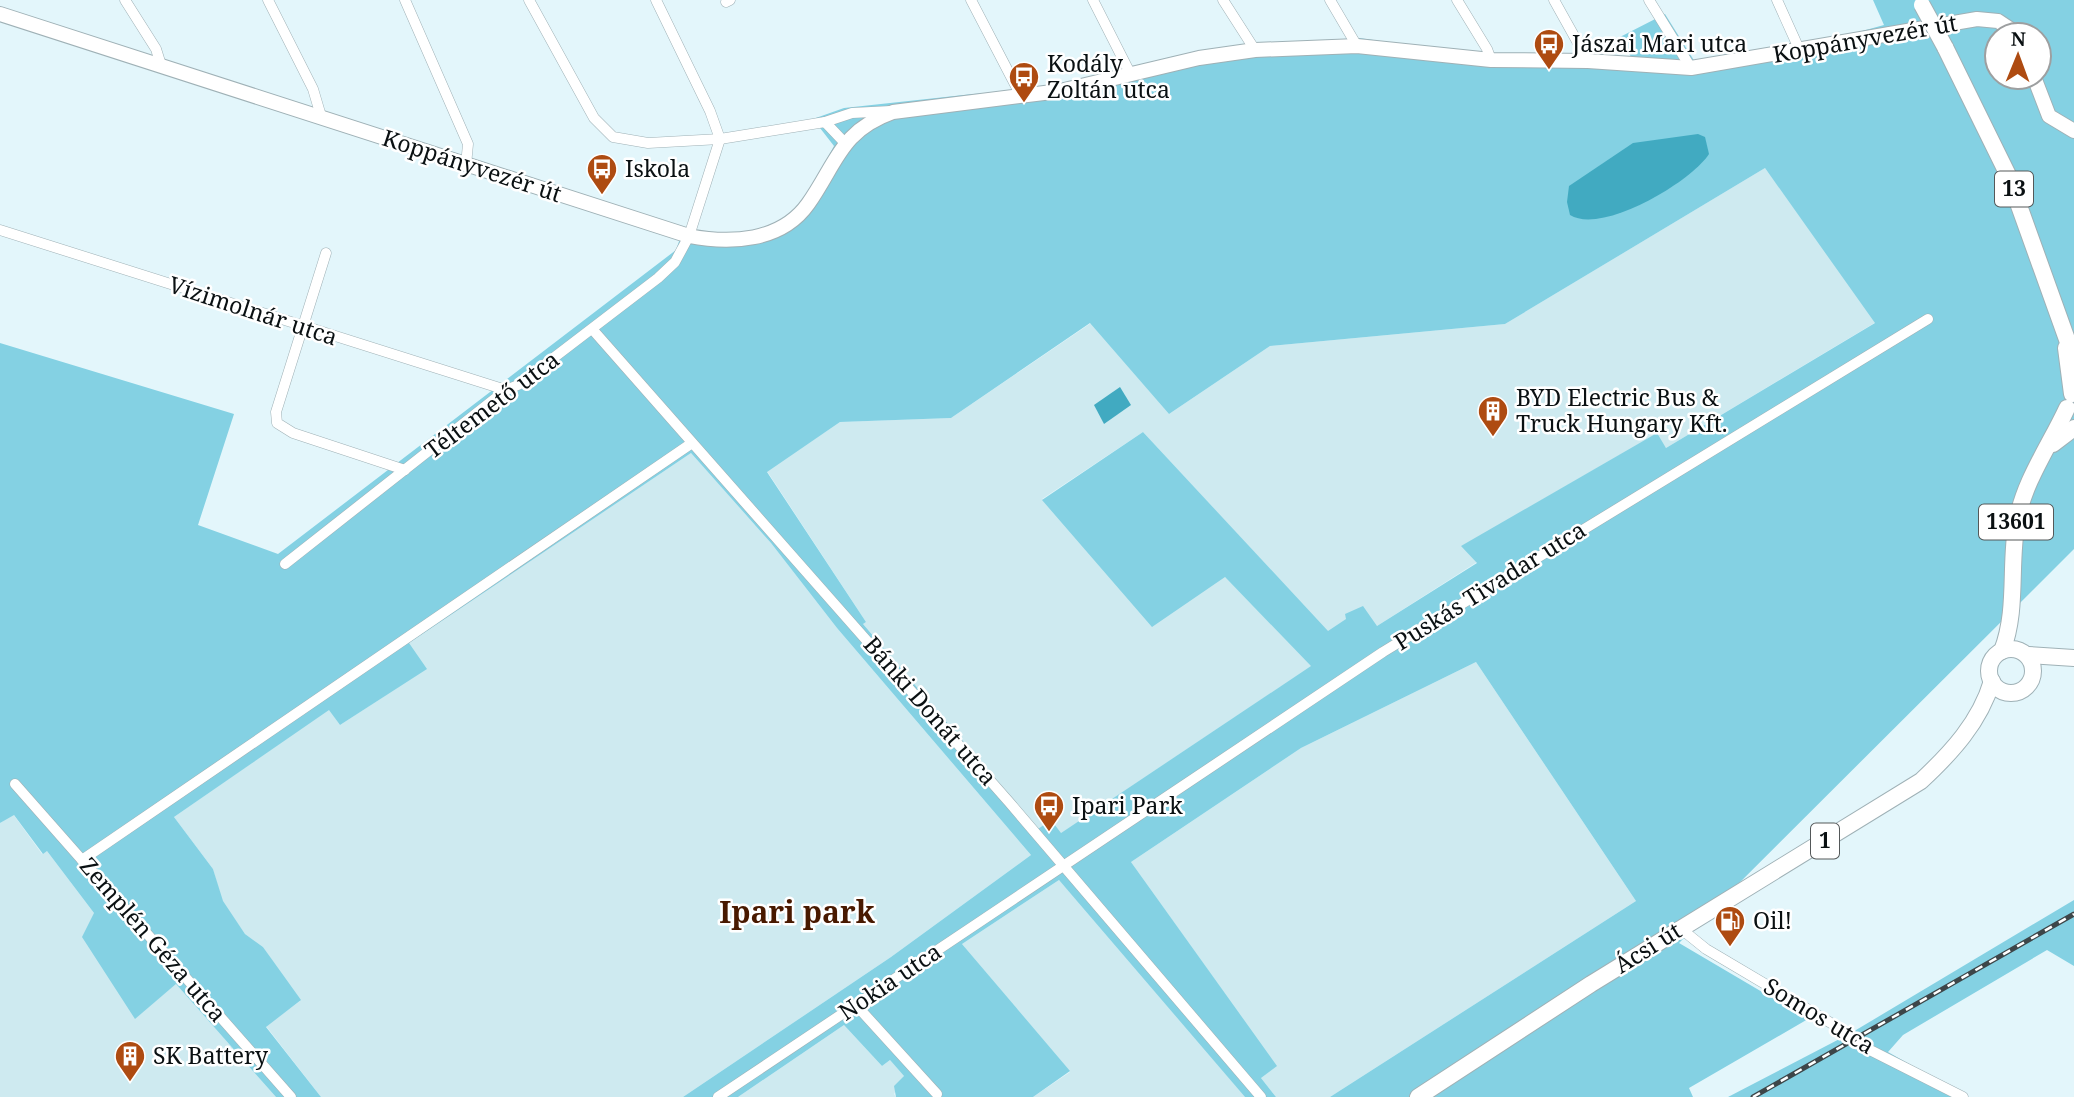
<svg xmlns="http://www.w3.org/2000/svg" width="2074" height="1097" viewBox="0 0 2074 1097" font-family="'Noto Serif',serif">
	<rect width="100%" height="100%" fill="#e3f6fb"/>
	<g fill="#ceeaf0">
		<path d="M1765,168l111,154 -210,126 -10,-14 -194,112 15,16 -100,64 -32,-12 2,5 -19,13 -185,-200 -101,67 183,78 87,89 -251,167 -23,-4 -175,-205 3,-2 -99,-151 73,-49 111,-4 140,-95 78,91 101,-68 235,-22z"/>
		<path d="M691,453l80,90 66,85 194,227 -140,102 -208,140h-362l-55,-71 34,-25 -37,-54 -18,-13 -23,-33 -9,-32 -39,-52 155,-108 11,16 86,-56 -18,-26z"/>
		<path d="M1476,662l160,239 -306,196h-54l-15,-19 15,-12 -145,-204 170,-114z"/>
		<path d="M13,814l29,40 5,-3 47,62 41,105 41,-34 100,113h-276v-274z"/>
		<path d="M1059,880l71,78 115,139h-212l37,-25 -108,-128z"/>
		<path d="M844,1025l38,41 8,-6 14,16 -10,18 2,3h-158z"/>
	</g>
	<g fill="#84d1e3" fill-rule="evenodd">
		<path d="M1873,0h201v549l-395,394 129,76 -119,69 4,9h-363l306,-196 -160,-239 -175,86 -170,114 146,204 -16,12 15,19h-31l-186,-217 -97,64 108,127 -37,26h-137l-2,-11 10,-10 -14,-16 -8,6 -38,-41 -106,72h-55l208,-140 140,-102 -194,-227 -66,-85 -80,-90 -282,190 18,26 -87,56 -11,-15 -155,107 39,52 10,32 22,33 18,13 38,53 -35,27 55,70h-45l-100,-113 -41,35 -53,-82 12,-24 -47,-62 -4,3 -29,-39 -14,8v-480l234,71 -36,111 80,29 398,-304 8,-23 31,10 54,-9 21,-11 13,-14 31,-57 -21,-27 31,-11 129,-14 64,-4 134,-33 70,-11 118,-8 121,17 154,6 -16,-23 47,-24 30,48 94,-11 95,-26zM1997,35h42v42h-42zM1765,168l110,155 -209,125 -9,-15 -196,113 16,17 -100,63 -14,-20 -18,8 1,5 -18,12 -185,-199 -101,68 110,127 73,-50 86,89 -250,167 -10,-13 -13,9 -175,-205 3,-2 -99,-150 73,-50 111,-4 139,-95 79,91 101,-68 235,-22z"/>
		<path d="M2074,900v66l-27,-16 -144,85 -15,17 79,45h-239l123,-64z"/>
	</g>
	<g fill="#41aac1">
		<path d="M1698,134l7,3 4,17c-18,28 -107,81 -139,61l-3,-13 2,-16 64,-43z"/>
		<path d="M1120,387l11,18 -27,19 -10,-19z"/>
	</g>
	<g fill="none" stroke-linecap="round" stroke-linejoin="round">
		<g stroke="#9fb1b6" stroke-width="11">
			<g id="street">
				<path d="M125,0l31,49 5,16"/>
				<path d="M268,0l45,89 8,27"/>
				<path d="M405,0l63,144 -2,21"/>
				<path d="M529,0l65,118 19,19 35,6 72,-4 105,-17 27,-9 39,-2"/>
				<path d="M971,0l50,96"/>
				<path d="M1093,0l37,73"/>
				<path d="M1223,0l32,50"/>
				<path d="M1330,0l27,46"/>
				<path d="M1457,0l30,49 4,11"/>
				<path d="M1554,0l34,61"/>
				<path d="M1649,0l42,68"/>
				<path d="M1777,0l23,51"/>
				<path d="M726,2l4,-2"/>
				<path d="M825,122l19,20"/>
				<path d="M0,230l506,160"/>
				<path d="M326,253l-50,159 1,11 16,10 112,37"/>
				<path d="M593,330l416,472 252,295"/>
				<path d="M285,564l221,-174 12,-5 140,-107 17,-16 14,-26 31,-97 -10,-28 -54,-111"/>
				<path d="M15,784l276,313"/>
				<path d="M82,860l610,-417"/>
				<path d="M1680,928l26,21 130,77 32,23 95,48"/>
				<path d="M856,1005l81,89"/>
				<path d="M718,1097l665,-445 545,-333"/>
			</g>
		</g>
		<g stroke="#9fb1b6" stroke-width="16">
			<g id="secondary">
				<path d="M0,14l689,222c41,8 92,6 119,-32 29,-41 32,-73 85,-92l167,-21 139,-33 56,-8 102,-4 134,14 97,1 103,7 286,-49 21,2 21,14"/>
				<path d="M2034,77l15,39 25,15"/>
			</g>
		</g>
		<g stroke="#9fb1b6" stroke-width="18">
			<g id="primary">
				<path d="M1945,47l63,128 66,184"/>
				<path d="M2066,348l6,46"/>
				<path d="M2053,444l21,-16"/>
				<circle cx="2011" cy="671" r="22"/>
				<path d="M2002,651c16,-41 7,-87 15,-130 7,-40 33,-76 50,-113"/>
				<path d="M2028,655l46,3"/>
				<path d="M1418,1097l173,-113 330,-203c30,-28 59,-59 71,-100"/>
			</g>
		</g>
		<use href="#street" stroke="#fff" stroke-width="10"/>
		<use href="#secondary" stroke="#fff" stroke-width="14"/>
		<use href="#primary" stroke="#fff" stroke-width="16"/>
		<g stroke="#3d4649" stroke-width="5">
			<path id="rail" d="M1753,1097l321,-183"/>
		</g>
		<use href="#rail" stroke="#fff" stroke-width="2.5" stroke-dasharray="8" stroke-linecap="butt"/>
		<g stroke="#9fb1b6" stroke-width="18" stroke-linecap="butt">
			<path id="primary-bridge" d="M1922,5l23,42"/>
		</g>
		<use href="#primary-bridge" stroke="#fff" stroke-width="16"/>
	</g>
	<defs>
		<g id="bus-pin" transform="scale(1.575)"><path d="M0 17L-7.5 6A9.5 9.5 0 1 1 7.5 6Z" fill="#ae4b11" stroke="#fff"/><path d="M-5-6H5V4H4V6H2V4H-2V6H-4V4H-5ZM-3.5-4V0h7V-4ZM-3.5 1.2v1.5H-2V1.2ZM2 1.2v1.5H3.5V1.2Z" fill="#fff"/></g>
		<g id="building-pin" transform="scale(1.575)"><path d="M0 17L-7.5 6A9.5 9.5 0 1 1 7.5 6Z" fill="#ae4b11" stroke="#fff"/><path d="M-4-6H4V6H1V3H-1V6H-4ZM-2.5-4.3h1.7v1.8h-1.7ZM.8-4.3h1.7v1.8H.8ZM-2.5-1h1.7V.8h-1.7ZM.8-1h1.7V.8H.8Z" fill="#fff"/></g>
		<g id="fuel-pin" transform="scale(1.575)"><path d="M0 17L-7.5 6A9.5 9.5 0 1 1 7.5 6Z" fill="#ae4b11" stroke="#fff"/><path d="M-5.5-6h7V0h2V4h1.3V-2.5L3-4.5l.8-.8L6-3V5H2.5V1h-1V6h-7ZM-4.2-4.7v3.2H.2V-4.7Z" fill="#fff"/></g>
	</defs>
	<g fill-rule="evenodd">
		<use href="#bus-pin" x="1549" y="44"/>
		<use href="#bus-pin" x="1024" y="77"/>
		<use href="#bus-pin" x="602" y="169"/>
		<use href="#building-pin" x="1493" y="411"/>
		<use href="#bus-pin" x="1049" y="806"/>
		<use href="#fuel-pin" x="1730" y="921"/>
		<use href="#building-pin" x="130" y="1056"/>
	</g>
	<g text-anchor="middle" stroke-width="5" stroke-linejoin="round" paint-order="stroke">
		<g fill="#fff" stroke="#545859" stroke-width="2">
			<rect x="1995" y="171.5" width="38" height="35" rx="5"/>
			<rect x="1979" y="504.5" width="74" height="35" rx="5"/>
			<rect x="1811" y="823.5" width="28" height="35" rx="5"/>
		</g>
		<g font-size="21" font-weight="bold" fill="#0a1012">
			<text x="2014" y="196">13</text>
			<text x="2016" y="529">13601</text>
			<text x="1825" y="848">1</text>
		</g>
		<g font-size="23" fill="#0a1012" stroke="#fff">
			<text transform="translate(1865 39) rotate(-10)" y="8">Koppányvezér út</text>
			<text transform="translate(472 166) rotate(18)" y="8">Koppányvezér út</text>
			<text transform="translate(253 311) rotate(18)" y="8">Vízimolnár utca</text>
			<text transform="translate(492 405) rotate(-37)" y="8">Téltemető utca</text>
			<text transform="translate(1490 586) rotate(-32)" y="8">Puskás Tivadar utca</text>
			<text transform="translate(930 711) rotate(49)" y="8">Bánki Donát utca</text>
			<text transform="translate(153 940) rotate(49)" y="8">Zemplén Géza utca</text>
			<text transform="translate(1648 948) rotate(-32)" y="8">Ácsi út</text>
			<text transform="translate(890 982) rotate(-34)" y="8">Nokia utca</text>
			<text transform="translate(1819 1016) rotate(31)" y="8">Somos utca</text>
		</g>
		<g font-size="23" fill="#0a1012" stroke="#fff" text-anchor="start">
			<text x="1572" y="52">Jászai Mari utca</text>
			<text x="1047" y="72">Kodály<tspan x="1047" dy="26">Zoltán utca</tspan></text>
			<text x="625" y="177">Iskola</text>
			<text x="1516" y="406">BYD Electric Bus &amp;<tspan x="1516" dy="26">Truck Hungary Kft.</tspan></text>
			<text x="1072" y="814">Ipari Park</text>
			<text x="1753" y="929">Oil!</text>
			<text x="153" y="1064">SK Battery</text>
		</g>
		<g font-size="30" font-weight="bold" fill="#481900" stroke="#fff">
			<text x="797" y="923">Ipari park</text>
		</g>
	</g>
	<g transform="translate(2018 56) rotate(1)"><circle r="33" fill="#ffffff" stroke="#9d9fa0" stroke-width="2"/>
	<path d="M0-5L12 26L0 18L-12 26Z" fill="#ae4b11"/>
	<text y="-10" font-size="19" font-weight="bold" text-anchor="middle" fill="#0a1012">N</text>
	</g>
</svg>
